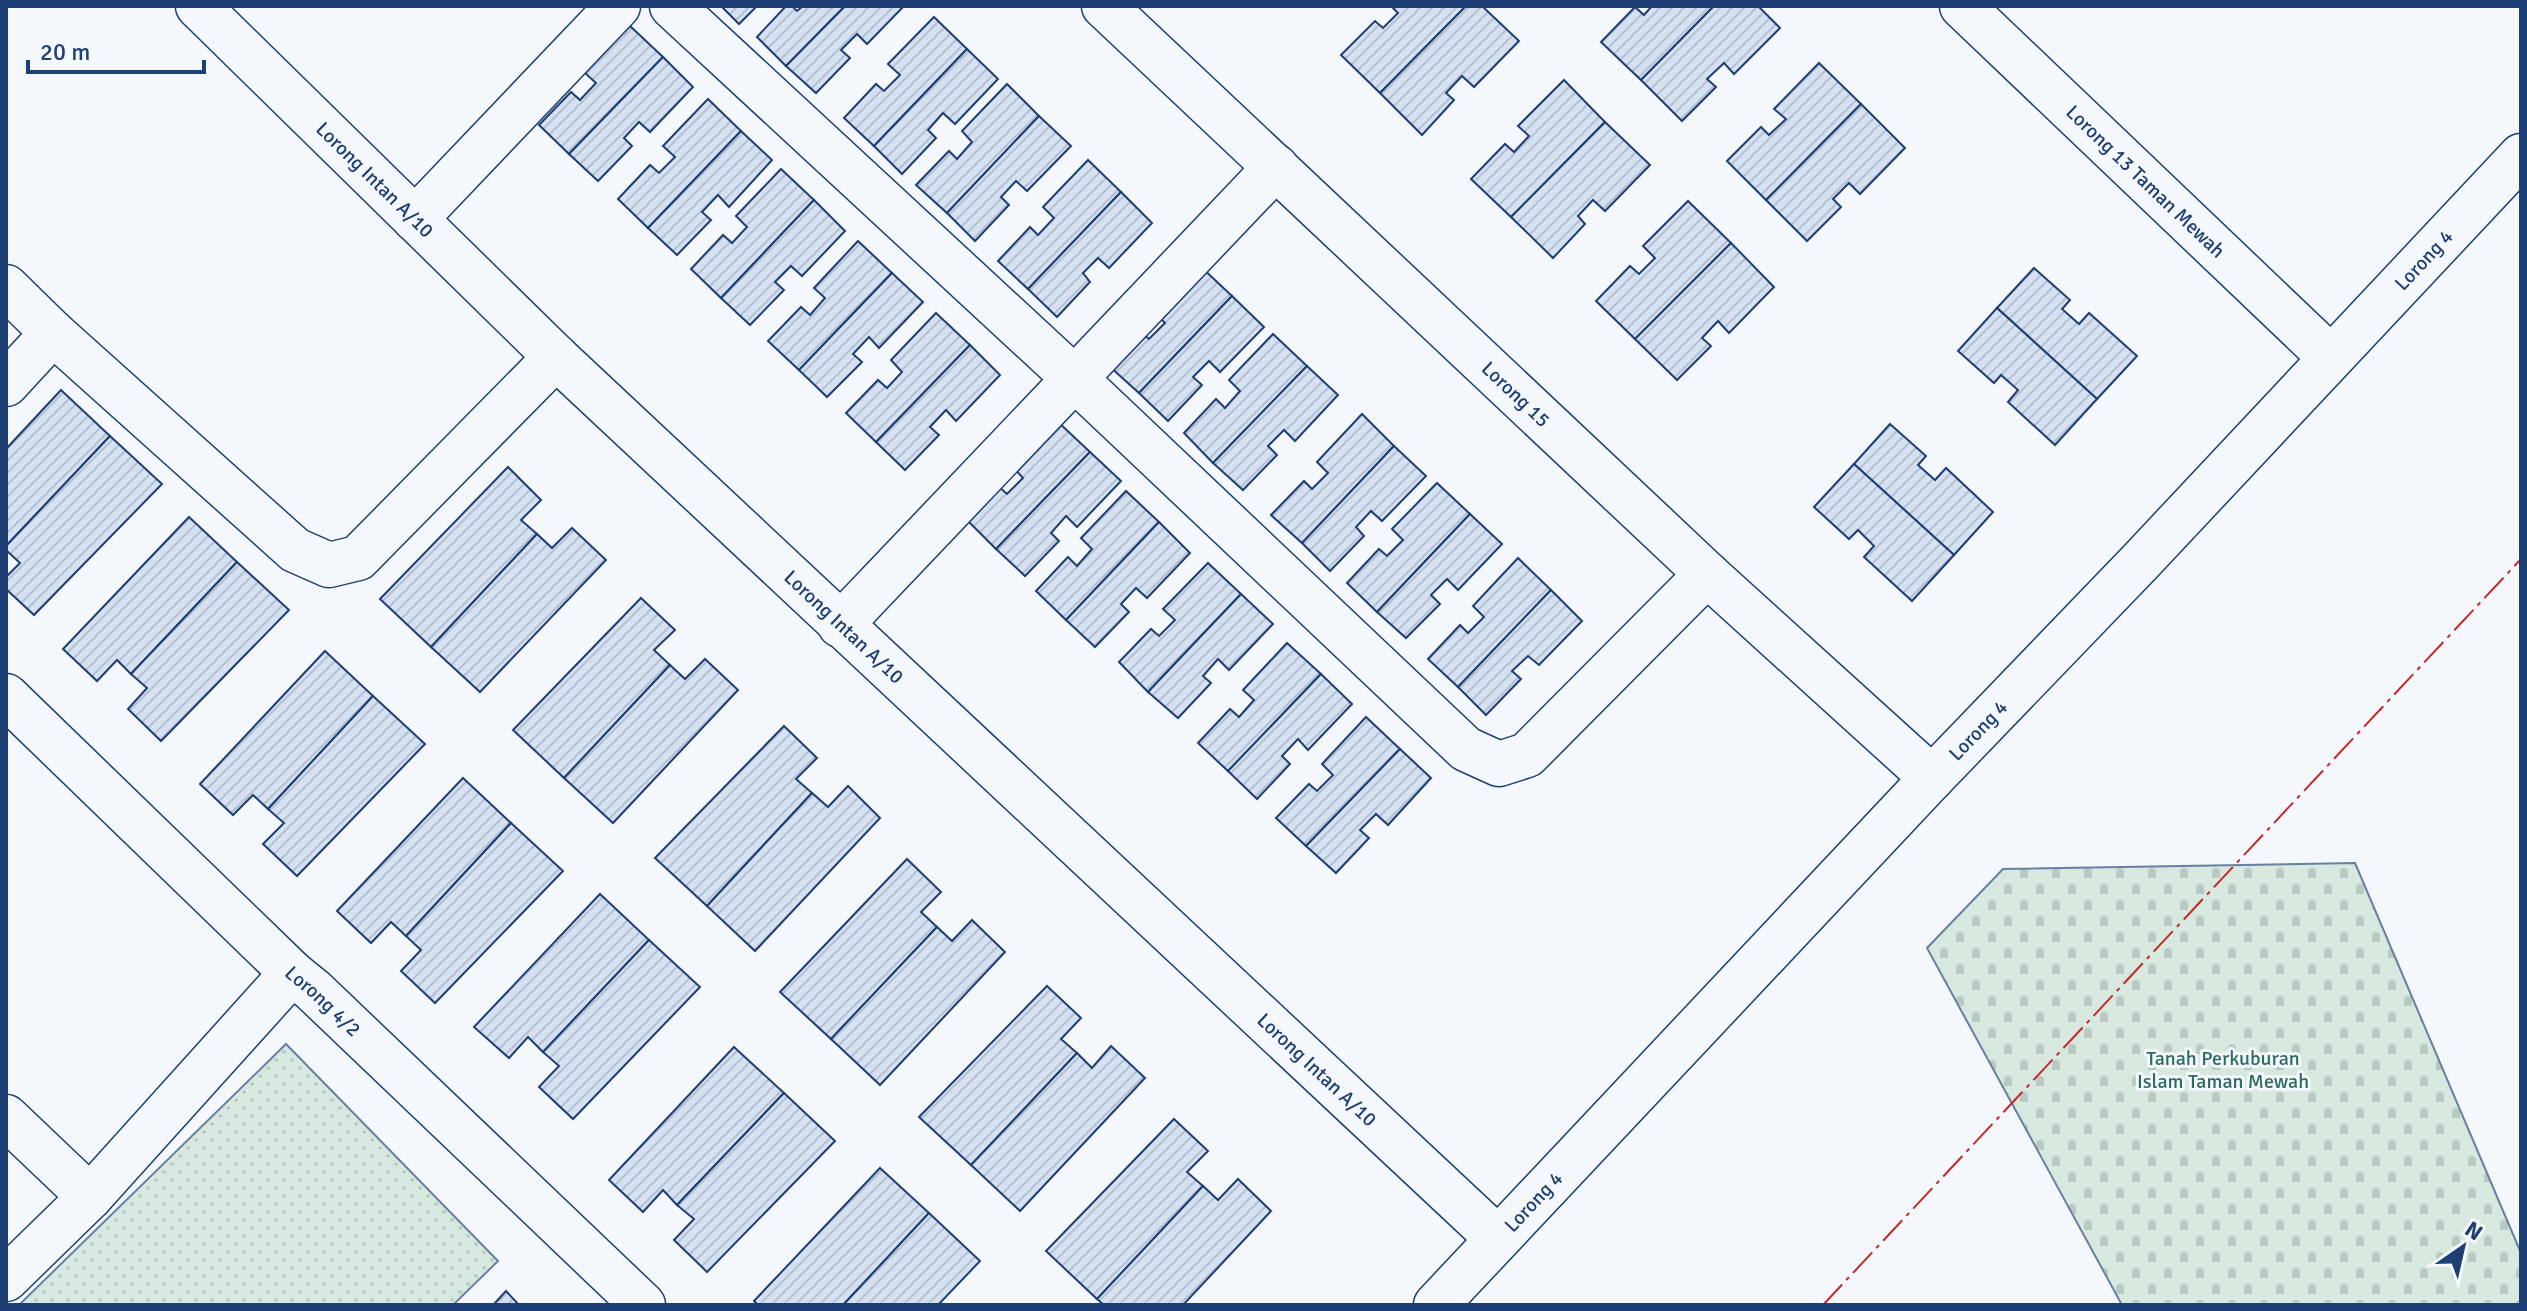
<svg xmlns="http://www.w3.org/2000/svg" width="2527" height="1311" viewBox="0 0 2527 1311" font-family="Signika,sans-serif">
	<defs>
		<pattern id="cemetery-stones" width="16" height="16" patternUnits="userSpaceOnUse" patternTransform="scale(2)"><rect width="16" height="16" fill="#d7e8df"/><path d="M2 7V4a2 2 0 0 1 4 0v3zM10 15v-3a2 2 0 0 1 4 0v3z" fill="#b8c8c3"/></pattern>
		<pattern id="park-dots" width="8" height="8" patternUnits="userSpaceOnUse" patternTransform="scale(2)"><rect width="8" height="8" fill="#d7e8df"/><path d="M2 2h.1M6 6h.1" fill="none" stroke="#b8c8c3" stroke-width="1.8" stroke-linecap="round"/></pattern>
		<pattern id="building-hatch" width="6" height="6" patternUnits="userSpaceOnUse" patternTransform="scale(2)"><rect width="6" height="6" fill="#d5e0f0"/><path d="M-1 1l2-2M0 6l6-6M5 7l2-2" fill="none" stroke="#b6c1d1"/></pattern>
	</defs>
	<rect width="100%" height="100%" fill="#f4f7fb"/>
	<path fill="url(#cemetery-stones)" stroke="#687fa3" stroke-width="2" d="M2355,863l166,390v52h-399l-195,-357 76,-79z"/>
	<path fill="url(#park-dots)" stroke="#687fa3" stroke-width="2" d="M286,1044l212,217 -45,44h-434z"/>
	<g fill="url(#building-hatch)" stroke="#1d3f73" stroke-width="2">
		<path d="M721,6h36l-18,18z"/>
		<path d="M786,6h6l5,5 6,-5h42l-59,60 -29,-29z"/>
		<path d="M845,6h59l-37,38 -10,-10 -16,16 9,8 -34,35 -30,-27z"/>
		<path d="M1391,6h75l-86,87 -39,-38 34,-34 8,7 15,-15z"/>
		<path d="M1466,6h16l37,35 -45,46 -12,-11 -16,17 8,7 -32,35 -42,-42z"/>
		<path d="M1652,6h62l-73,74 -40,-38 34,-35 9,8z"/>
		<path d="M1714,6h44l22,22 -46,46 -10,-11 -17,16 9,8 -34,34 -41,-41z"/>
		<path d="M934,17l33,32 -93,97 -30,-28 32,-34 8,7 16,-16 -12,-11z"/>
		<path d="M629,25l34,32 -94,97 -30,-29 32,-33 9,8 16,-17 -12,-11z"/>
		<path d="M967,49l31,30 -43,45 -12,-11 -15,17 8,8 -34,36 -28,-28z"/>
		<path d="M663,57l30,30 -43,45 -11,-10 -15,16 8,8 -34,35 -29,-27z"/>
		<path d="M1819,63l42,41 -95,96 -39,-39 34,-34 8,8 17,-16 -12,-10z"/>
		<path d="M1564,80l41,42 -94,95 -40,-38 34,-35 9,8 15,-16 -11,-10z"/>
		<path d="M1007,84l32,32 -92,97 -31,-28 33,-34 8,8 15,-17 -10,-11z"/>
		<path d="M708,99l33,32 -93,97 -30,-29 32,-34 9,8 16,-16 -12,-11z"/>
		<path d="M1861,104l44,44 -45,46 -11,-11 -16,16 8,8 -34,34 -41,-41z"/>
		<path d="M1039,116l32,30 -44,45 -11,-10 -15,16 8,8 -34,36 -28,-28z"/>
		<path d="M1605,122l45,43 -45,46 -12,-11 -15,16 7,8 -32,34 -42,-41z"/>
		<path d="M741,131l31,29 -43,47 -11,-12 -16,17 9,8 -34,35 -29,-27z"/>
		<path d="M1088,160l33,32 -93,97 -30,-28 32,-34 8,8 16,-17 -11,-11z"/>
		<path d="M781,169l33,31 -93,98 -30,-29 32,-34 9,8 15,-16 -11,-11z"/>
		<path d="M1121,192l31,31 -43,45 -11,-10 -15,15 7,9 -33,35 -29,-28z"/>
		<path d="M814,200l31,31 -43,45 -11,-10 -16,16 9,8 -34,35 -29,-27z"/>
		<path d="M1688,201l43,42 -96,96 -39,-38 34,-35 9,8 16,-16 -12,-12z"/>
		<path d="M858,241l34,32 -93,97 -31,-29 33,-34 9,8 15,-17 -11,-10z"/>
		<path d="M1731,243l43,44 -45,46 -11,-12 -16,17 9,8 -34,34 -42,-41z"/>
		<path d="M1199,265l33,31 -93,97 -31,-28 33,-33 8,7 16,-16 -11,-11z"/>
		<path d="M2034,268l36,32 -8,9 17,15 10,-11 48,43 -40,43 -100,-91z"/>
		<path d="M892,273l31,29 -44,46 -10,-11 -16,17 9,8 -35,35 -28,-27z"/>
		<path d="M1232,296l32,31 -44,45 -11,-11 -16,16 9,8 -34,36 -29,-28z"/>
		<path d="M1997,308l100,91 -42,46 -47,-43 10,-12 -17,-15 -7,8 -36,-32z"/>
		<path d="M936,313l34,32 -94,97 -30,-29 32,-33 9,8 15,-16 -11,-12z"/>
		<path d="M1273,334l34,32 -94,97 -29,-30 32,-34 9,9 15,-17 -11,-11z"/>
		<path d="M970,345l30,30 -44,46 -10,-11 -16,17 9,8 -34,35 -29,-28z"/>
		<path d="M1307,366l31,29 -43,46 -11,-11 -16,16 9,9 -34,35 -30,-27z"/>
		<path d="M61,390l49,46 -104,110v-97z"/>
		<path d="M1362,414l32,32 -92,97 -31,-28 33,-34 8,8 16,-16 -11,-11z"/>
		<path d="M1056,420l34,32 -94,97 -30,-30 32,-33 9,8 16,-16 -11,-12z"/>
		<path d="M1890,424l36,32 -8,9 17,15 11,-12 47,44 -39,43 -100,-91z"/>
		<path d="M110,436l52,48 -128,131 -28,-26v-12l14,-14 -14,-13v-4z"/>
		<path d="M1394,446l32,30 -44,45 -11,-10 -15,16 8,9 -34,35 -28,-28z"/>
		<path d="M1090,452l31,29 -44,46 -11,-11 -15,17 8,8 -34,35 -29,-27z"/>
		<path d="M1854,464l100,91 -42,46 -48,-44 10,-11 -16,-16 -9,9 -35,-32z"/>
		<path d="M508,467l33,33 -20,20 16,14 -106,113 -51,-48z"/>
		<path d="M1437,483l33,31 -93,98 -30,-29 32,-34 8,7 16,-16 -11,-11z"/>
		<path d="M1126,491l33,31 -93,98 -30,-29 32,-34 9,9 15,-17 -11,-11z"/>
		<path d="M1470,514l32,30 -44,46 -11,-11 -16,16 9,9 -34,34 -29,-26z"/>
		<path d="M189,517l48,45 -106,112 -14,-14 -20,21 -34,-32z"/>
		<path d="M1159,522l31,31 -43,45 -11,-10 -15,16 8,8 -34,35 -29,-27z"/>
		<path d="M572,528l34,32 -126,132 -49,-45 106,-113 15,14z"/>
		<path d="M1518,558l33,32 -93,97 -30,-28 32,-34 8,8 16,-16 -11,-11z"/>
		<path d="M237,562l52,48 -128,131 -33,-32 19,-21 -16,-14z"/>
		<path d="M1208,563l33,31 -93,98 -29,-30 32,-33 8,7 16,-16 -12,-11z"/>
		<path d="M1551,590l31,31 -43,44 -11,-9 -16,15 9,8 -35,36 -28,-28z"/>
		<path d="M1241,594l32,30 -44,46 -11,-11 -15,17 8,7 -33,35 -30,-26z"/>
		<path d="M641,598l34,32 -21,20 16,15 -106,113 -51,-48z"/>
		<path d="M1287,643l34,31 -93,97 -30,-28 32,-34 9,8 15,-17 -11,-10z"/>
		<path d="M325,651l48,45 -105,113 -15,-14 -20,20 -33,-31z"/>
		<path d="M705,659l33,31 -125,133 -49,-45 106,-113 15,14z"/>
		<path d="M1321,674l31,30 -44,46 -10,-11 -16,17 8,8 -33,35 -29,-28z"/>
		<path d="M373,696l52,48 -128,132 -34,-32 21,-21 -16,-14z"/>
		<path d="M1366,717l34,32 -94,97 -30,-28 33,-34 8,7 16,-16 -11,-11z"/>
		<path d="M784,726l33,32 -21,21 16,14 -105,113 -52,-48z"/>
		<path d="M1400,749l31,29 -43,47 -12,-11 -16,16 9,8 -33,35 -30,-27z"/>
		<path d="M463,778l48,45 -105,113 -15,-14 -20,21 -34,-32z"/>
		<path d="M848,786l32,32 -125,133 -48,-45 105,-113 16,14z"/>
		<path d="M511,823l52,48 -128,132 -34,-32 20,-21 -15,-14z"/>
		<path d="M907,859l34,33 -20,20 16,15 -106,112 -51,-47z"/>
		<path d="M600,894l49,46 -106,112 -15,-15 -19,21 -35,-31z"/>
		<path d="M972,920l33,32 -125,133 -49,-46 106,-112 15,14z"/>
		<path d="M649,940l51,47 -127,132 -34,-32 20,-21 -16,-14z"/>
		<path d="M1047,986l34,32 -20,21 16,14 -106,112 -52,-48z"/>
		<path d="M1111,1046l34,32 -125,133 -49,-46 106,-112 15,15z"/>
		<path d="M734,1047l50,46 -107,112 -14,-15 -20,22 -34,-32z"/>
		<path d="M784,1093l51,48 -128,131 -33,-32 20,-21 -17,-14z"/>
		<path d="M1174,1119l34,32 -21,21 16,14 -106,113 -51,-48z"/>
		<path d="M880,1168l49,45 -86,92h-85l-4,-4z"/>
		<path d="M1238,1179l33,32 -88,94h-79l-7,-6 106,-113 15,14z"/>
		<path d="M929,1213l51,48 -42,44h-95z"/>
		<path d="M506,1291l13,14h-26z"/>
	</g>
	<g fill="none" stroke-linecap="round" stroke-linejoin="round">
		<g stroke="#1d3f73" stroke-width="47">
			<g id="minor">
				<path id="s1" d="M198,6l358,351 941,881"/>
				<path d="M672,6l402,372 392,371 33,15 28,-9 180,-181"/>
				<path id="s2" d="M1104,6l603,568 225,204"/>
				<path id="s3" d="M1962,6l368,351"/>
				<path d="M415,219l203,-213"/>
				<path d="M6,287l47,46 242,217 34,15 29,-7 198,-201"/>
				<path d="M6,384l47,-51"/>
				<path d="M840,625l436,-458"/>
				<path id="s4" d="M6,696l286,277 21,17 330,315"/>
				<path d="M6,1117l84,80"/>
				<path d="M6,1279l84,-82 202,-224"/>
				<path id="s5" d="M1436,1305l496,-527 209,-217 380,-405"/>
			</g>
		</g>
		<use href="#minor" stroke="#f4f7fb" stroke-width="44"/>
		<path stroke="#c62828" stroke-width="2" stroke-dasharray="28 6 4 6" stroke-linecap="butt" d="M1823,1305l698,-746"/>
	</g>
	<g text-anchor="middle" stroke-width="6" stroke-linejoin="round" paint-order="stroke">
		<g font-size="20" fill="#1d3f73" stroke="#f4f7fb">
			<text dy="7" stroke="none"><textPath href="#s1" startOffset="248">Lorong Intan A/10</textPath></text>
			<text dy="7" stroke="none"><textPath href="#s3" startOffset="254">Lorong 13 Taman Mewah</textPath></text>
			<text dy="7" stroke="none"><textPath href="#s5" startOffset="1438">Lorong 4</textPath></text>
			<text dy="7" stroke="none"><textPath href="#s2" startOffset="566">Lorong 15</textPath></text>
			<text dy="7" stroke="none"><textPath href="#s1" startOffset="896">Lorong Intan A/10</textPath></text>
			<text dy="7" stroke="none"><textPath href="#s5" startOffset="790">Lorong 4</textPath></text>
			<text dy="7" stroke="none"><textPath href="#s4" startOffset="440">Lorong 4/2</textPath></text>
			<text dy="7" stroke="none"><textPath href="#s1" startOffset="1544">Lorong Intan A/10</textPath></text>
			<text dy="7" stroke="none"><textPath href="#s5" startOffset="142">Lorong 4</textPath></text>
		</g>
		<g font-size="20" fill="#2c6c60" stroke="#f4f7fb">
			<text x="2223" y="1065">Tanah Perkuburan<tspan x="2223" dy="23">Islam Taman Mewah</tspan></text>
		</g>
	</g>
	<rect width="2527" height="1311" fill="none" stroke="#1d3f73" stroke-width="16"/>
	<g transform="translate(2463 1247) rotate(34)" stroke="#f4f7fb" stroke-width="6" paint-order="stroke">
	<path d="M0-6L14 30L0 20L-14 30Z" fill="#1d3f73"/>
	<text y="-12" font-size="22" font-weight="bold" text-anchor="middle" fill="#1d3f73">N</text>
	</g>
	<path d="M28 60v12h176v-12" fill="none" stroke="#1d3f73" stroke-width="4"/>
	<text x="40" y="60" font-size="24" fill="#1d3f73" stroke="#f4f7fb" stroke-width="6" paint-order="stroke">20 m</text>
</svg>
